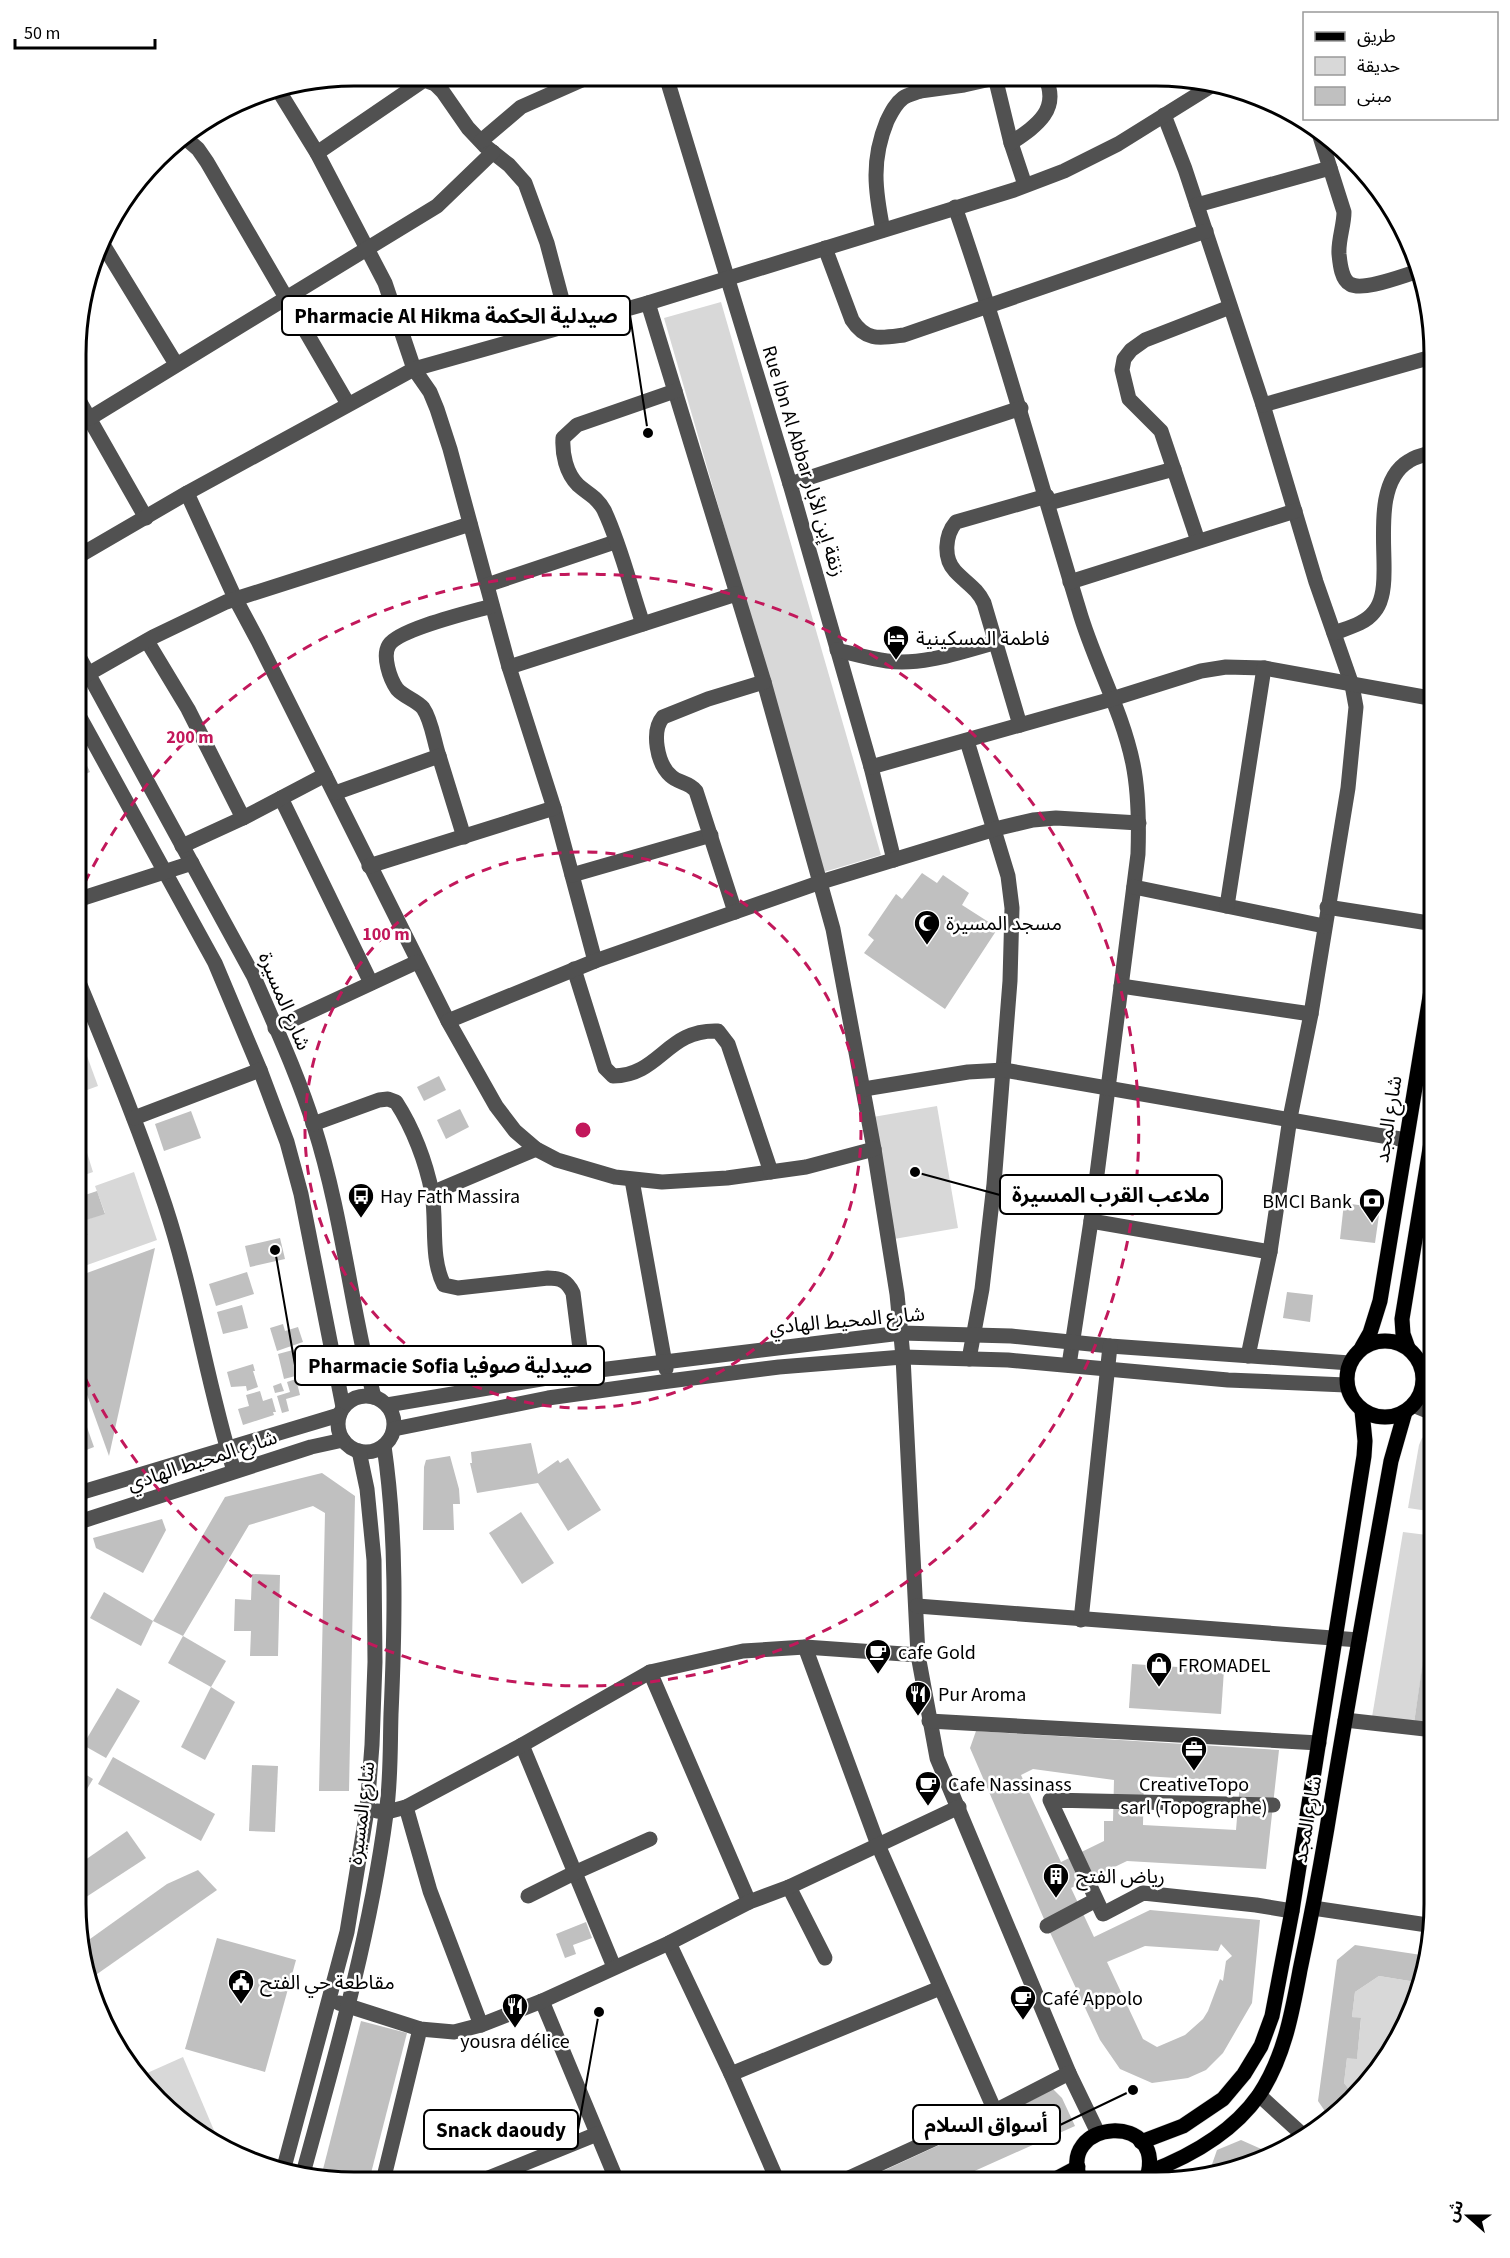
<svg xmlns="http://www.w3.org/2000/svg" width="1510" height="2258" viewBox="0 0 1510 2258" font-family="'Source Sans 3','Noto Sans Arabic',sans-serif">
	<rect width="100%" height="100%" fill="#fff"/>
	<g fill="#d8d8d8">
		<path d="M721,302l160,553 -57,17 -160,-554z"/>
		<path d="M76,1026l22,60 -22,8z"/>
		<path d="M937,1106l21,122 -64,11 -21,-122z"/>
		<path d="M80,1130l13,42 -17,6v-47z"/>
		<path d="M134,1172l23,68 -81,29v-29l12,-5 -5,-14 22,-8 -10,-27z"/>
		<path d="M1426,1436l9,1v75l-27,-4 11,-63 3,-7z"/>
		<path d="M1403,1532l32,4v47l-21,140 -42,-6z"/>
		<path d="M1379,1976l43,7 -2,11 -42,80 -23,23 -11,-14 3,-25h10l4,-39 -9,-2 3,-25z"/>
		<path d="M183,2057l38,90 -37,-21 -48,-48z"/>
	</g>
	<g fill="#c0c0c0" fill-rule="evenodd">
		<path d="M77,745l13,27 -13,6z"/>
		<path d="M922,873l15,10 6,-8 26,18 -7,12 36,23 -53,81 -81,-56 10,-13 -6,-5 28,-41 6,5z"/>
		<path d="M439,1076l7,14 -22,11 -7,-14z"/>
		<path d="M460,1109l9,18 -23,12 -9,-19z"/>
		<path d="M191,1111l10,27 -37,13 -9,-27z"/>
		<path d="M97,1191l8,23 -22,7 5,14 -12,5v-42z"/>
		<path d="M1344,1203l36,5 -5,35 -35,-4z"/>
		<path d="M280,1238l5,21 -35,8 -5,-21z"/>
		<path d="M155,1248l-46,208 -33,-92v-87z"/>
		<path d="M247,1272l7,22 -38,12 -7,-22z"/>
		<path d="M1287,1292l26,3 -3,27 -27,-4z"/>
		<path d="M242,1305l6,23 -25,6 -6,-22z"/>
		<path d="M283,1324l2,7 13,-4 5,15 -26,9 -7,-23z"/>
		<path d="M304,1347l2,8h-2l5,14 -3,1 1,3 -23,6 -6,-25z"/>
		<path d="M253,1364l2,7h-2l5,16 -11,4 -1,-5 -15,1 -4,-15z"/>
		<path d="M296,1379l4,16 -14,4 3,12 -7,2 -5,-17 13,-4 -3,-10z"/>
		<path d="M281,1383l3,8 -9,2 -2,-7z"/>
		<path d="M260,1391l3,10 9,-3 4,14h-3l1,3 -31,10 -5,-16 11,-3 -3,-11z"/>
		<path d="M76,1396l18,51 -18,7z"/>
		<path d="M531,1443l7,31 20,-14 2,3 8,-5 33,52 -33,21 -30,-48 -61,10 -7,-30h2l-1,-11z"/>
		<path d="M450,1456l9,33 1,15h-7l1,26h-31l1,-63 2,-7z"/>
		<path d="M322,1473l33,23 -6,295h-30l6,-278 -12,-7 -64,19 -66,111 -30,-15 72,-124z"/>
		<path d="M521,1512l33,51 -32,21 -33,-51z"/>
		<path d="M162,1519l4,11 -23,43 -47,-25 -3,-10z"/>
		<path d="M252,1574l28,1 -2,81h-28l1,-25h-17l1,-32 16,1z"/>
		<path d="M104,1592l49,29 -12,25 -51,-28z"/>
		<path d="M1433,1592h2l-1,134 -20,-3z"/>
		<path d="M183,1636l43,25 -15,26 -43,-24z"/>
		<path d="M1132,1664l92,6 -3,44 -92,-6z"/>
		<path d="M211,1687l24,15 -30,58 -24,-13z"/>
		<path d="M117,1688l23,13 -34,57 -23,-13z"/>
		<path d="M76,1691l4,13 -5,2v-15z"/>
		<path d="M976,1731l303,19 -13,119 -139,-8 -56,27 23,49 56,-27 110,10 -8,83 -29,50 -17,17 -18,8 -36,5 -32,-14 -20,-29 -53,-114 -77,-178zM1033,1769l81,11 -1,41h-9v20l-43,21 -40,-87zM1144,1776l96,6 -4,48 -93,-5zM1221,1944l11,12 -6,5 -3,20 -3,-2 -12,32 -5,8 -18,16 -28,12 -14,-8 -36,-77 38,-16 73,5z"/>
		<path d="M113,1757l102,57 -14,27 -103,-57z"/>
		<path d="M252,1765l26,1 -3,66 -26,-1z"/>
		<path d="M75,1768l18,11 -18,30z"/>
		<path d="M127,1831l19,27 -66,43 -5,-6v-28z"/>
		<path d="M198,1870l19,20 -127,89 -7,-35 84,-60z"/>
		<path d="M586,1922l6,16 -19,7 3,9 -11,4 -9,-24z"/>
		<path d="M217,1938l79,22 -31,112 -80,-23z"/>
		<path d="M1355,1945l73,11 -6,27 -43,-7 -24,16 -3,25 9,1 -4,41 -10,-1 -3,25 11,14 -24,23 -13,-19 19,-141z"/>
		<path d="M361,2021l46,12 -38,148h-49z"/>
		<path d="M1053,2089l9,9 13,28 -125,56h-91l139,-64z"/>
		<path d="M1241,2140l34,15 -11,7 -55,11 8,-23z"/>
	</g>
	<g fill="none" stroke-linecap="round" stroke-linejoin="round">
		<g stroke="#dbdbdb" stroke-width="16">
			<g id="major">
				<circle cx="1385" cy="1379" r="38"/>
				<path d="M1362,1347l8,-14 10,-32 55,-335"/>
				<path d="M1408,1348l-5,-14 -1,-15 33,-201"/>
				<path d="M1141,2142l42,-16 40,-27 21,-25 17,-28 11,-30 20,-105 72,-455 1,-15 -3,-30"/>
				<path d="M1149,2172c42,-16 84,-40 110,-77 25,-37 33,-82 41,-125 10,-47 19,-95 27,-142 20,-123 42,-245 64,-367l14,-49"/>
				<path d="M1048,2183l30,-16"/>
				<path d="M1082,2183c-31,-65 92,-74 63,0"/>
			</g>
		</g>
		<g stroke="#515151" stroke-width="15">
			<path d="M421,75l3,5 11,4 8,8 25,36 17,18 24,19 16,18 22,60 22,83"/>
			<path d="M666,76l124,408 81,283 23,93"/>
			<path d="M916,77l4,14 44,-6 31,-7"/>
			<path d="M995,77l16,66 14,42"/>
			<path d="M435,84l14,-9"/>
			<path d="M277,88l40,65 68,130 29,86 16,23 7,17 13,40 59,218 45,141 41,153"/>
			<path d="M1164,115l21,54 78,236 53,177 36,103 4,22 -8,81 -37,226 -21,104 -20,134 -22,104"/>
			<path d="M1317,127l27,85c0,14 -6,28 -5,42 1,9 2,25 11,30 13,8 54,-9 69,-13"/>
			<path d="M183,136l15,13 9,13 141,242"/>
			<path d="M481,141l40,-34 70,-31"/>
			<path d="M1011,143c25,-17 50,-33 34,-66"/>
			<path d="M317,153l107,-73"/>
			<path d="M1197,205l133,-37"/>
			<path d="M955,207c46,133 83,268 124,403 15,52 43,100 54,154 6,30 6,60 5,90l-47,367 -22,144"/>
			<path d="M883,230c-8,-40 -12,-70 4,-109 4,-8 8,-17 16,-23 4,-3 12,-5 17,-7"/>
			<path d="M102,243l74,121"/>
			<path d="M825,248l27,72c14,22 29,18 52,15l302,-104"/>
			<path d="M648,303l116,379 69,247 41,220 23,145 6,63 15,298 19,103 132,315 29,60"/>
			<path d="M77,397l69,121"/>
			<path d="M1263,405l172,-49"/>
			<path d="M90,418l347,-212 56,-54"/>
			<path d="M790,484l231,-76"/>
			<path d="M187,493l48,105 23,43 190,380 48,85 19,25 21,18 21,11 58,17 47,5 65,-4 79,-11 68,-18"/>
			<path d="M1049,503l125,-34"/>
			<path d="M1198,541l-37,-110 -32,-32 -7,-29 2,-11 7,-9 14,-10 85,-33"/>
			<path d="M77,557l110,-64 227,-124 234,-66 366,-113 50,-19 54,-27 98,-61"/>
			<path d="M1070,582l225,-71"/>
			<path d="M487,585l128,-43"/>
			<path d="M643,624c-13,-38 -22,-78 -39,-114 -7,-13 -16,-16 -26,-25 -12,-12 -16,-31 -15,-47l14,-13 98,-34"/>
			<path d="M1334,633c13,-5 31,-9 40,-21 9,-10 10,-26 10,-39 1,-33 -9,-92 25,-112 7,-5 17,-7 26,-9"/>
			<path d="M147,641l41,68 55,109"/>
			<path d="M837,650c17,4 34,9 50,11 36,5 76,-10 110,-19"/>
			<path d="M77,653l177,324c21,49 44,98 60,149 28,88 37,181 60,271"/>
			<path d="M509,667l227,-73"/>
			<path d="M88,674l65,-37 73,-35 244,-78"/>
			<path d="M77,712l138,251 45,107 27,72 14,52 42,213"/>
			<path d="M1020,725l-36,-122c-7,-15 -18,-20 -29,-32 -12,-13 -10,-36 1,-49l91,-26"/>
			<path d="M967,741l41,135 4,32 -2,73 -16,203 -12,105 -13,70"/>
			<path d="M439,756c-5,-14 -7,-35 -16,-48 -7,-8 -19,-11 -26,-19 -7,-10 -15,-33 -8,-44 10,-16 82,-33 103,-39"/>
			<path d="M871,767l241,-68 89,-28 25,-4 38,1 171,31"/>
			<path d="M335,793l104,-37 25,81"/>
			<path d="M281,798l90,185"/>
			<path d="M182,846l61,-28 82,-43"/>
			<path d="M369,866l185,-58"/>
			<path d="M572,875l139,-40"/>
			<path d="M1134,887l190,39"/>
			<path d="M77,900l115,-37"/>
			<path d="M1227,906l37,-238"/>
			<path d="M1327,907l108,17"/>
			<path d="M735,912l-39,-121c-7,-9 -18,-8 -25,-15 -14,-12 -20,-45 -8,-59l45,-18 56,-17"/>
			<path d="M574,969l31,99 8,8c48,-1 53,-47 105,-45l10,13 43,128"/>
			<path d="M76,975c31,76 63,152 89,230 29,88 42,179 69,266"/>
			<path d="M1121,986l190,28"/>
			<path d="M448,1021l147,-60 226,-79 174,-53 38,-9 23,-2 83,5"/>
			<path d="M275,1028l142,-66"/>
			<path d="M864,1089l104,-17 36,-2 402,70"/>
			<path d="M134,1118l126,-48"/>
			<path d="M313,1124l66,-24 9,-1 8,3c17,26 30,60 36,91 5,29 -2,65 12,92l14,3 90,-10c13,0 19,3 25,15l11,87"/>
			<path d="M632,1180l34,189"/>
			<path d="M432,1193l104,-44"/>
			<path d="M1091,1221l179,31"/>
			<path d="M1424,1380l11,6"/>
			<circle cx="366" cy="1424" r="28"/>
			<path d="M387,1405l196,-33 318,-39 110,3 99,10 240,17"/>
			<path d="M1413,1405l22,9"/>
			<path d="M394,1429l154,-31 121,-17 110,-14 124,-10 105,3 220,20 118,5"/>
			<path d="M76,1494l263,-79"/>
			<path d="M76,1523l235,-76 32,-7"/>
			<path d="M917,1606l442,34"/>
			<path d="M1081,1620l29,-274"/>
			<path d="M805,1647l73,198 117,266"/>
			<path d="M650,1672l99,230"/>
			<path d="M1345,1720l89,10"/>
			<path d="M929,1721l390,22"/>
			<path d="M522,1745l92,222"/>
			<path d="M1273,1805l-223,-5 53,114 40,-21 113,12 36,6"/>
			<path d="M406,1807l24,84 51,134"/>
			<path d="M377,1811l10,1 19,-5 116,-62 128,-73 93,-21 62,-4 113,8"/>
			<path d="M789,1887l36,71"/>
			<path d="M528,1896l46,-23 76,-34"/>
			<path d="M1313,1908l121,18"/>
			<path d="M1047,1926l49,-26"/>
			<path d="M669,1943l62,131 47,108"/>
			<path d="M542,2001l75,180"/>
			<path d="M339,2003l81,26 34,3 27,-7 61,-24 127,-58 80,-41 40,-15 170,-80"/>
			<path d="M731,2074l209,-86"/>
			<path d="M1259,2095l46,42"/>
			<path d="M283,2171l64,-239 20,-122 5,-65 3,-83 -1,-102 -7,-71 -8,-38"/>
			<path d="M302,2177c33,-120 68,-241 84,-363 5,-33 4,-67 5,-100 4,-90 6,-179 -7,-268"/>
			<path d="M383,2181l37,-152"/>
			<path d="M481,2181l116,-47"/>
			<path d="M840,2182l155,-71 74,-38"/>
		</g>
		<use href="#major" stroke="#000" stroke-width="15"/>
	</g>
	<g fill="none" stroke="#c2185b" stroke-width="3" stroke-dasharray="10 8">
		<circle cx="583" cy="1130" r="278"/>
		<path d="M77 899A556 556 0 1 1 77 1361"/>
	</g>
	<defs>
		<g id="hotel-pin" transform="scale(1.35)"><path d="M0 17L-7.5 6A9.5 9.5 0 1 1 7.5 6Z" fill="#000" stroke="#fff"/><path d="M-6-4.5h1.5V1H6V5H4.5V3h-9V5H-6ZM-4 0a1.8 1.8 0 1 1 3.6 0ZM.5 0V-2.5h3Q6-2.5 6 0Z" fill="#fff"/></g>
		<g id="mosque-pin" transform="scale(1.35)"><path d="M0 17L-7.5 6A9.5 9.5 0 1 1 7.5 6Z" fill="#000" stroke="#fff"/><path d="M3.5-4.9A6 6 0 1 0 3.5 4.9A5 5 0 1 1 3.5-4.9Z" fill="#fff"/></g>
		<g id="bus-pin" transform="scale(1.35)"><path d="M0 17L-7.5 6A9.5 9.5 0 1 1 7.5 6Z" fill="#000" stroke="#fff"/><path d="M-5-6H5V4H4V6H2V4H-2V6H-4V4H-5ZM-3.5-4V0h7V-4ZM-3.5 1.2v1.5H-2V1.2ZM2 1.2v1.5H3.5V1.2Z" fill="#fff"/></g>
		<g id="bank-pin" transform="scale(1.35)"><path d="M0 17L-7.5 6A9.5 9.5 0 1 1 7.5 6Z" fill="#000" stroke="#fff"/><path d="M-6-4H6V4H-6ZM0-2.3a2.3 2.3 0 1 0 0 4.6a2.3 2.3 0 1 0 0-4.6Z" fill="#fff"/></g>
		<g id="cafe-pin" transform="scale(1.35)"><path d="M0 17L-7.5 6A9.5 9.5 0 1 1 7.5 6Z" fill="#000" stroke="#fff"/><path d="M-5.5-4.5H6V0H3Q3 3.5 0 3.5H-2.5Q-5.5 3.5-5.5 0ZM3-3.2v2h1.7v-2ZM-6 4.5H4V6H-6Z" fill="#fff"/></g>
		<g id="shop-pin" transform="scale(1.35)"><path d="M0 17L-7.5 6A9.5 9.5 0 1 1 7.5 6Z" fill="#000" stroke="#fff"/><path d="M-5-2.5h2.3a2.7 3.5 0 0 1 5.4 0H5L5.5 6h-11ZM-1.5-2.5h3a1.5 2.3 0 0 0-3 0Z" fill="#fff"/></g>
		<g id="restaurant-pin" transform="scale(1.35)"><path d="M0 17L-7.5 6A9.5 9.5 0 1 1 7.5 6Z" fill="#000" stroke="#fff"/><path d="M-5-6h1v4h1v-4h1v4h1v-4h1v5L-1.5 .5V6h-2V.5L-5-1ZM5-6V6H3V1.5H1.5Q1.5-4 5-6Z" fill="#fff"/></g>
		<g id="office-pin" transform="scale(1.35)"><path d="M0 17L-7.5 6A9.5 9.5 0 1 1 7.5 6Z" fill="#000" stroke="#fff"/><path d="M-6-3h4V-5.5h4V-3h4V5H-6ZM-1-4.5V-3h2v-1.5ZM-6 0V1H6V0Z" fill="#fff"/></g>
		<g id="building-pin" transform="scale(1.35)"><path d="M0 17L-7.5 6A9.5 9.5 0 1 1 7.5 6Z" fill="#000" stroke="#fff"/><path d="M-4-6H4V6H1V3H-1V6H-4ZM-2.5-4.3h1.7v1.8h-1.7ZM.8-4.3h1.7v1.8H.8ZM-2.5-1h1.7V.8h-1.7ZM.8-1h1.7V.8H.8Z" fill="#fff"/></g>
		<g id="civic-pin" transform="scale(1.35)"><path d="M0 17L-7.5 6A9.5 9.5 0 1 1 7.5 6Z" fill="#000" stroke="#fff"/><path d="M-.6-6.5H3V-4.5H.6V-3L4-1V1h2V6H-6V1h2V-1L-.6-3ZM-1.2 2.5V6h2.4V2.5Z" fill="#fff"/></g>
	</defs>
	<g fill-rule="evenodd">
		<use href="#hotel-pin" x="896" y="638"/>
		<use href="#mosque-pin" x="927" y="923"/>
		<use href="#bus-pin" x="361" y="1196"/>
		<use href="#bank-pin" x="1372" y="1201"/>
		<use href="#cafe-pin" x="878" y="1652"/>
		<use href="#shop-pin" x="1159" y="1665"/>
		<use href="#restaurant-pin" x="918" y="1694"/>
		<use href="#office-pin" x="1194" y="1749"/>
		<use href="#cafe-pin" x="928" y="1784"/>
		<use href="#building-pin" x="1056" y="1876"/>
		<use href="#civic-pin" x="241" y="1982"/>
		<use href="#cafe-pin" x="1023" y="1998"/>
		<use href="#restaurant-pin" x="515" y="2006"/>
	</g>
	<g text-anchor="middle" stroke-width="5" stroke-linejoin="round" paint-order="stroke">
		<g font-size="20" fill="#000" stroke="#fff">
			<text transform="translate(804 461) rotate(73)" y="7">Rue Ibn Al Abbar زنقة إبن الأبار</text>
			<text transform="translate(285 1001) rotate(67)" y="7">شارع المسيرة</text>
			<text transform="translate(1388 1119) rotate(-81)" y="7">شارع المجد</text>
			<text transform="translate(847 1320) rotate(-5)" y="7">شارع المحيط الهادي</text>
			<text transform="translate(202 1460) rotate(-18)" y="7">شارع المحيط الهادي</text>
			<text transform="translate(361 1813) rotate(-83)" y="7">شارع المسيرة</text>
			<text transform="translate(1307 1819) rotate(-80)" y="7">شارع المجد</text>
		</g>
		<g font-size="20" fill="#000" stroke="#fff" text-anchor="start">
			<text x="916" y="645">فاطمة المسكينية</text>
			<text x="946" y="930">مسجد المسيرة</text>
			<text x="380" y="1203">Hay Fath Massira</text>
			<text x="1352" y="1208" text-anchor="end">BMCI Bank</text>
			<text x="898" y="1659">cafe Gold</text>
			<text x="1178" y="1672">FROMADEL</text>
			<text x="938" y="1701">Pur Aroma</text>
			<text x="948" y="1791">Cafe Nassinass</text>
			<text x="1194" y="1791" text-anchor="middle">CreativeTopo<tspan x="1194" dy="23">sarl (Topographe)</tspan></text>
			<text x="1076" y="1883">رياض الفتح</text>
			<text x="260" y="1989">مقاطعة حي الفتح</text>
			<text x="1042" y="2005">Café Appolo</text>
			<text x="515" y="2048" text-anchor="middle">yousra délice</text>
		</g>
	</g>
	<path d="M0 0H1510V2258H0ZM354 86H1156A268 268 0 0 1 1424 354V1904A268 268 0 0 1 1156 2172H354A268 268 0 0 1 86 1904V354A268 268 0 0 1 354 86Z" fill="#fff" fill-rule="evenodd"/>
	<path fill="none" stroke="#000" stroke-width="3" d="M354 86H1156A268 268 0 0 1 1424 354V1904A268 268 0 0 1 1156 2172H354A268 268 0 0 1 86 1904V354A268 268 0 0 1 354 86Z"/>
	<circle cx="583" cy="1130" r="9" fill="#c2185b" stroke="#fff" stroke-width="3"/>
	<g font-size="18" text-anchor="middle" font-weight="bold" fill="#c2185b" stroke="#fff" stroke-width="5" stroke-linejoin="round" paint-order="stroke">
		<text x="190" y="743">200 m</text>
		<text x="386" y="940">100 m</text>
	</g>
	<path fill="none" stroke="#000" stroke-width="2" d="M648 433L630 315M915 1172L1000 1195M275 1250L295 1365M1133 2090L1060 2125M599 2012L578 2130"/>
	<g fill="#000" stroke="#fff" stroke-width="2">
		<circle cx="648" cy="433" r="6"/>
		<circle cx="915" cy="1172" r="6"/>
		<circle cx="275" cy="1250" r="6"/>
		<circle cx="1133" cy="2090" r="6"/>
		<circle cx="599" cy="2012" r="6"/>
	</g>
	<g fill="#fff" stroke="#000" stroke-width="2">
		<rect x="282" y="296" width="348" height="39" rx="6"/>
		<rect x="1000" y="1175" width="222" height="39" rx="6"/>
		<rect x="295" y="1346" width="309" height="39" rx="6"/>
		<rect x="913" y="2105" width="147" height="39" rx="6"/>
		<rect x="424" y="2110" width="154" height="39" rx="6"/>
	</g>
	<g font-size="21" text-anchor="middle" font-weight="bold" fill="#000">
		<text x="456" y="323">Pharmacie Al Hikma صيدلية الحكمة</text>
		<text x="1111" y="1202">ملاعب القرب المسيرة</text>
		<text x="450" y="1373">Pharmacie Sofia صيدلية صوفيا</text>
		<text x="986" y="2132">أسواق السلام</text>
		<text x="501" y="2137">Snack daoudy</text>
	</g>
	<rect x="1303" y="12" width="195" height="108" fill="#ffffff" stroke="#999999" stroke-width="1.5"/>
	<rect x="1315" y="32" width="30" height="9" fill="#000000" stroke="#999999" stroke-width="1.5"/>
	<text x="1357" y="42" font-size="18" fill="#000000">طريق</text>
	<rect x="1315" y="57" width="30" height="18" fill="#d8d8d8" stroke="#999999" stroke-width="1.5"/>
	<text x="1357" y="72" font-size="18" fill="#000000">حديقة</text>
	<rect x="1315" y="87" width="30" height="18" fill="#c0c0c0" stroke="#999999" stroke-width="1.5"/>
	<text x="1357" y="102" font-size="18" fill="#000000">مبنى</text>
	<g transform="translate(1468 2216) rotate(291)" stroke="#ffffff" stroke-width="4.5" paint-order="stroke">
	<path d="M0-4.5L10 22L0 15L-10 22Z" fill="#000000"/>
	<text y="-9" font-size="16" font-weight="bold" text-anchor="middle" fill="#000000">ش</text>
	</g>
	<path d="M15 39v9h140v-9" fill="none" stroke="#000000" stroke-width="3"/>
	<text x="24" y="39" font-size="18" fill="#000000" stroke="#ffffff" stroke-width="4.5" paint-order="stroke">50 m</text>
</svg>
